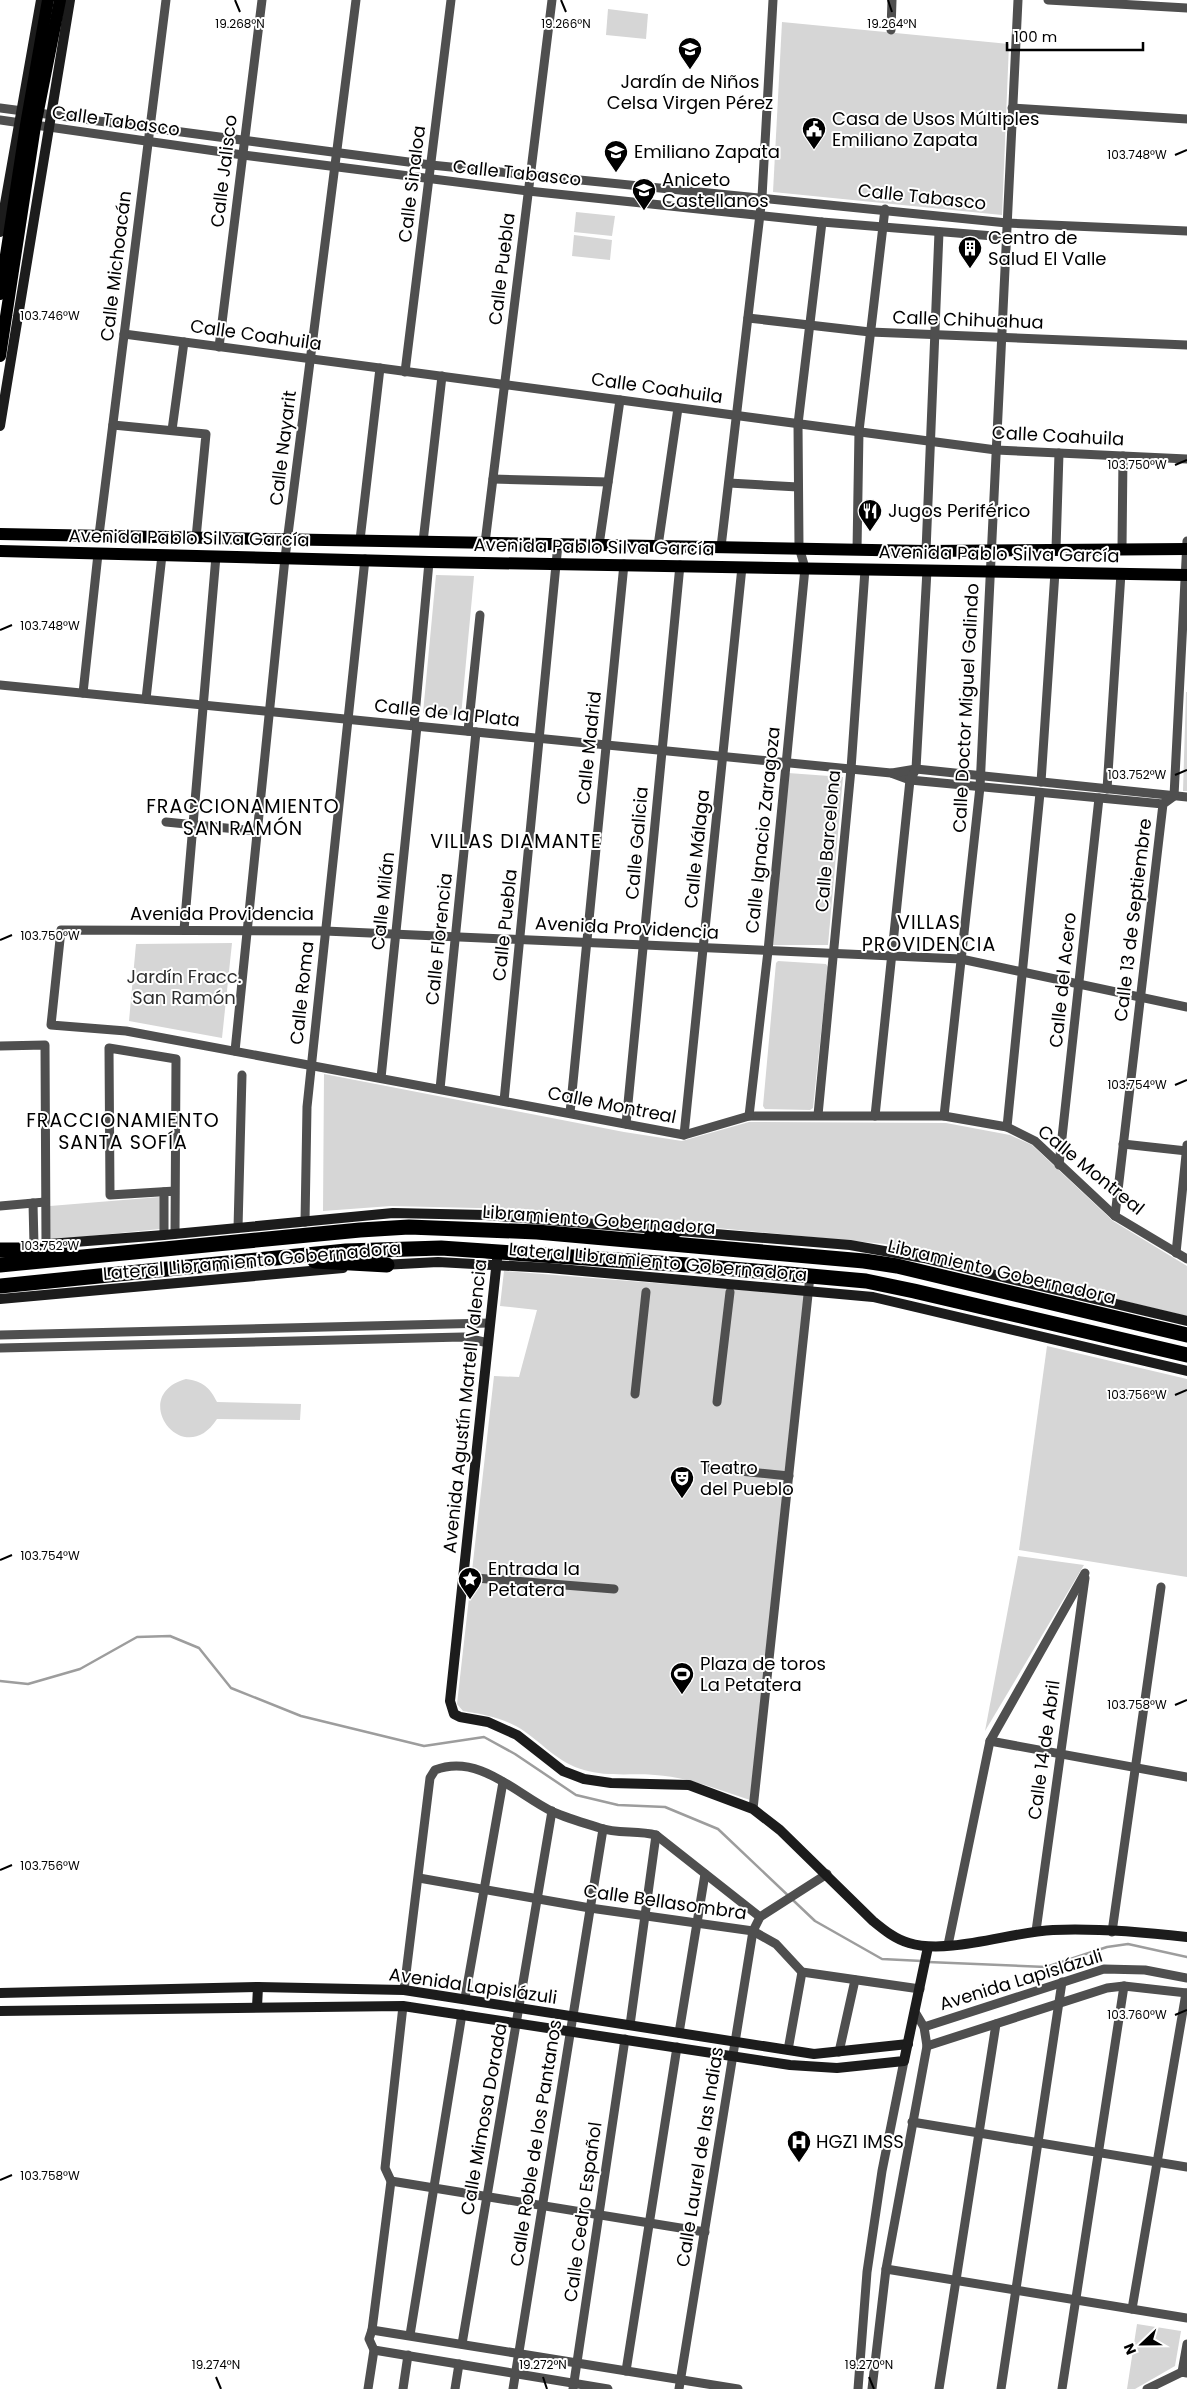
<svg xmlns="http://www.w3.org/2000/svg" width="1187" height="2389" viewBox="0 0 1187 2389" font-family="Poppins,sans-serif">
	<rect width="100%" height="100%" fill="#fff"/>
	<g fill="#d6d6d6">
		<path d="M608,9l40,5 -2,25 -40,-4z"/>
		<path d="M782,22l227,22 -7,171 -229,-23z"/>
		<path d="M576,212l39,4 -3,20 -38,-4z"/>
		<path d="M574,235l38,5 -2,20 -38,-4z"/>
		<path d="M436,575l38,1 -13,140 -38,-3z"/>
		<path d="M1186,692h1v99h-4z"/>
		<path d="M788,773l55,4 -15,168h-55z"/>
		<path d="M232,943l-10,95 -93,-17 7,-77z"/>
		<path d="M778,961l48,3 2,3 -15,141 -3,2 -45,-1 -2,-3 13,-143z"/>
		<path d="M324,1074l300,58 58,9 67,-19 197,1 64,12 22,10 81,76 74,45v50l-302,-72 -367,-35 -127,-3 -68,5z"/>
		<path d="M160,1197v32l-111,11 1,-34z"/>
		<path d="M504,1271l300,24 -54,505c-31,-10 -62,-23 -95,-25 -24,-2 -48,2 -71,-5 -25,-7 -40,-25 -60,-39 -17,-12 -41,-17 -61,-20l-6,-7 37,-328 25,1 18,-67 -37,-4z"/>
		<path d="M1047,1346l140,33v198l-168,-27z"/>
		<path d="M186,1379c17,2 24,9 31,23l84,2 -1,16 -83,-1c-34,53 -90,-24 -31,-40z"/>
		<path d="M1018,1556l66,9 -99,166z"/>
		<path d="M1137,2324l44,7 -6,35 -40,23h-8z"/>
	</g>
	<g fill="none" stroke-linecap="round" stroke-linejoin="round">
		<g stroke="#9d9d9d" stroke-width="2.5">
			<path d="M0,1681l28,3 52,-15 57,-32 33,-1 29,12 32,40 70,28 123,30 60,-9 31,17 61,41 42,10 47,2 53,22 97,92 67,38 40,2"/>
			<path d="M928,1962l118,5 61,-20 21,-3 59,13"/>
		</g>
		<g stroke="#4f4f4f" stroke-width="9">
			<path d="M1048,0l139,8"/>
			<path d="M891,30l1,-30"/>
			<path d="M0,108l431,57 576,58 180,8"/>
			<path d="M1012,108l175,11"/>
			<path d="M0,120l243,35 285,36 294,31 184,15"/>
			<path d="M748,318l122,14 317,13"/>
			<path d="M124,334l872,116 191,9"/>
			<path d="M219,347l43,-347"/>
			<path d="M405,372l46,-372"/>
			<path d="M113,425l93,9 -10,104"/>
			<path d="M172,430l12,-88"/>
			<path d="M493,479l115,3"/>
			<path d="M729,483l69,4"/>
			<path d="M99,535l67,-535"/>
			<path d="M360,540l20,-172"/>
			<path d="M423,542l19,-166"/>
			<path d="M485,543l67,-543"/>
			<path d="M599,545l21,-145"/>
			<path d="M658,546l20,-138"/>
			<path d="M721,547l41,-350 11,-197"/>
			<path d="M1122,548l1,-92"/>
			<path d="M1056,549l3,-96"/>
			<path d="M857,550l2,-119 26,-222"/>
			<path d="M926,551l13,-319"/>
			<path d="M0,685l891,88 19,7 253,24"/>
			<path d="M83,693l15,-139"/>
			<path d="M146,699l16,-144"/>
			<path d="M414,726l15,-164"/>
			<path d="M468,731l12,-116"/>
			<path d="M892,773l24,-4 271,28"/>
			<path d="M1041,782l14,-210"/>
			<path d="M1107,789l14,-216"/>
			<path d="M166,822l91,9"/>
			<path d="M184,930l32,-374"/>
			<path d="M1187,1007l-226,-48 -636,-28 -264,-1 -10,95 75,6 558,104 65,-19h195l63,11 28,14 80,75 72,43"/>
			<path d="M0,1046l45,-1 1,199"/>
			<path d="M235,1051l50,-493 71,-558"/>
			<path d="M381,1078l36,-352"/>
			<path d="M440,1089l36,-357"/>
			<path d="M504,1101l54,-557"/>
			<path d="M570,1113l54,-549"/>
			<path d="M818,1115l33,-346 14,-199"/>
			<path d="M749,1116l19,-165 37,-383 -6,-21 -1,-123 24,-202"/>
			<path d="M875,1116l35,-336 6,-11 11,-199"/>
			<path d="M944,1116l36,-329 38,-787"/>
			<path d="M626,1124l54,-559"/>
			<path d="M1007,1127l33,-334"/>
			<path d="M684,1135l58,-568"/>
			<path d="M1123,1144l64,7"/>
			<path d="M1059,1165l40,-367"/>
			<path d="M33,1203l1,42"/>
			<path d="M0,1206l45,-4"/>
			<path d="M1115,1216l48,-412 11,-8 13,-255"/>
			<path d="M305,1222l2,-115 58,-548"/>
			<path d="M238,1228l4,-153"/>
			<path d="M175,1234l1,-175 -67,-11 1,147 65,-4"/>
			<path d="M164,1235v-43"/>
			<path d="M1176,1253l11,-108"/>
			<path d="M0,1335l490,-12"/>
			<path d="M0,1348l463,-11 25,6"/>
			<path d="M635,1394l11,-102"/>
			<path d="M717,1402l13,-110"/>
			<path d="M710,1468l79,8"/>
			<path d="M463,1577l151,12"/>
			<path d="M990,1741l197,36"/>
			<path d="M753,1809l57,-533"/>
			<path d="M419,1878l171,30 163,23 23,13 26,28 118,17"/>
			<path d="M1036,1931l49,-353"/>
			<path d="M1112,1932l49,-345"/>
			<path d="M948,1945l42,-204 95,-168"/>
			<path d="M404,1990l26,-212 5,-8c44,-17 81,24 118,42 14,6 31,11 47,16 17,6 38,2 56,7l104,82"/>
			<path d="M465,1998l38,-216"/>
			<path d="M630,2025l26,-190"/>
			<path d="M924,2027l180,-58 41,1 42,8"/>
			<path d="M679,2033l26,-159"/>
			<path d="M927,2046l180,-58 17,-2 63,7"/>
			<path d="M788,2050l14,-78"/>
			<path d="M839,2052l16,-72"/>
			<path d="M912,2122l275,45"/>
			<path d="M391,2181l314,51"/>
			<path d="M886,2269l301,49"/>
			<path d="M1132,2309l54,-316"/>
			<path d="M372,2330l366,59"/>
			<path d="M410,2335l52,-321"/>
			<path d="M462,2344l90,-533"/>
			<path d="M374,2350l234,39"/>
			<path d="M626,2371l51,-324"/>
			<path d="M1182,2372l5,-28"/>
			<path d="M368,2389l6,-39 -5,-11 3,-9 19,-149 -6,-13 18,-162"/>
			<path d="M403,2389l5,-34"/>
			<path d="M455,2389l4,-25"/>
			<path d="M513,2389l90,-560"/>
			<path d="M573,2389l52,-350"/>
			<path d="M679,2389l74,-458 7,-14 67,-43"/>
			<path d="M858,2389l9,-117 15,-101 22,-110"/>
			<path d="M872,2389l14,-120 41,-223 -3,-19 -9,-15"/>
			<path d="M939,2389l57,-365"/>
			<path d="M1001,2389l61,-407"/>
			<path d="M1062,2389l62,-403"/>
			<path d="M1147,2389l35,-17 5,1"/>
		</g>
		<g stroke="#1c1c1c" stroke-width="10">
			<path d="M0,232l41,-232"/>
			<path d="M0,426l70,-426"/>
			<path d="M49,1244l115,-9 229,-22 93,2 364,30 74,13 263,63"/>
			<path d="M498,1250l-48,451 4,13 6,3 28,5 29,13 46,36 21,8 27,4 78,2 64,24 27,21 93,91c11,9 22,18 36,22 39,12 102,-11 144,-13 44,-2 90,2 134,7"/>
			<path d="M382,1265l56,-3 111,6 324,29 314,74"/>
			<path d="M0,1299l343,-31"/>
			<path d="M0,1993l258,-6 146,3 410,64 94,-10"/>
			<path d="M257,2007l1,-20"/>
			<path d="M0,2011l403,-5 387,59 47,3 67,-7 24,-114"/>
		</g>
		<g stroke="#000" stroke-width="12">
			<path d="M0,294l26,-169 22,-125"/>
			<path d="M0,356l35,-230 25,-126"/>
			<path d="M0,534l926,17 261,-2"/>
			<path d="M0,551l429,11 758,13"/>
		</g>
		<g stroke="#000" stroke-width="15">
			<path d="M651,1237l25,-7"/>
			<path d="M0,1250h60"/>
			<path d="M315,1261l72,4"/>
			<path d="M0,1265l360,-35 49,-3 128,5 327,29 33,5 290,69"/>
			<path d="M0,1286l346,-35 95,-3 247,17 178,16 48,10 273,64"/>
		</g>
	</g>
	<path fill="none" stroke="#000" stroke-width="2" d="M235,0l5,12M561,0l5,12M888,0l4,12M1175,155l12,-5M0,320l12,-5M1175,465l12,-5M0,630l12,-5M1175,775l12,-5M0,940l12,-5M1175,1085l12,-5M0,1250l12,-5M1175,1395l12,-5M0,1560l12,-5M1175,1705l12,-5M0,1870l12,-5M1175,2015l12,-5M0,2180l12,-5M216,2377l5,12M543,2377l4,12M869,2377l5,12"/>
	<defs>
		<g id="school-pin" transform="scale(1.25)"><path d="M0 17L-7.5 6A9.5 9.5 0 1 1 7.5 6Z" fill="#000" stroke="#fff"/><path d="M0-5L7-2L0 1L-7-2ZM-4 1L0 2.5L4 1V4Q0 6-4 4Z" fill="#fff"/></g>
		<g id="civic-pin" transform="scale(1.25)"><path d="M0 17L-7.5 6A9.5 9.5 0 1 1 7.5 6Z" fill="#000" stroke="#fff"/><path d="M-.6-6.5H3V-4.5H.6V-3L4-1V1h2V6H-6V1h2V-1L-.6-3ZM-1.2 2.5V6h2.4V2.5Z" fill="#fff"/></g>
		<g id="building-pin" transform="scale(1.25)"><path d="M0 17L-7.5 6A9.5 9.5 0 1 1 7.5 6Z" fill="#000" stroke="#fff"/><path d="M-4-6H4V6H1V3H-1V6H-4ZM-2.5-4.3h1.7v1.8h-1.7ZM.8-4.3h1.7v1.8H.8ZM-2.5-1h1.7V.8h-1.7ZM.8-1h1.7V.8H.8Z" fill="#fff"/></g>
		<g id="restaurant-pin" transform="scale(1.25)"><path d="M0 17L-7.5 6A9.5 9.5 0 1 1 7.5 6Z" fill="#000" stroke="#fff"/><path d="M-5-6h1v4h1v-4h1v4h1v-4h1v5L-1.5 .5V6h-2V.5L-5-1ZM5-6V6H3V1.5H1.5Q1.5-4 5-6Z" fill="#fff"/></g>
		<g id="theatre-pin" transform="scale(1.25)"><path d="M0 17L-7.5 6A9.5 9.5 0 1 1 7.5 6Z" fill="#000" stroke="#fff"/><path d="M-5-5.5Q0-4 5-5.5V0Q5 5 0 6Q-5 5-5 0ZM-3.3-2.5H-1v1.5H-3.3ZM1-2.5H3.3v1.5H1ZM-2.8 1Q0 5.5 2.8 1Z" fill="#fff"/></g>
		<g id="sight-pin" transform="scale(1.25)"><path d="M0 17L-7.5 6A9.5 9.5 0 1 1 7.5 6Z" fill="#000" stroke="#fff"/><path d="M0-6L1.8-2.2L6-1.7L2.9 1.2L3.7 5.4L0 3.3L-3.7 5.4L-2.9 1.2L-6-1.7L-1.8-2.2Z" fill="#fff"/></g>
		<g id="stadium-pin" transform="scale(1.25)"><path d="M0 17L-7.5 6A9.5 9.5 0 1 1 7.5 6Z" fill="#000" stroke="#fff"/><path d="M0-5a6.5 5 0 1 0 0 10a6.5 5 0 1 0 0-10ZM-3.5-1.8h7v3.6h-7Z" fill="#fff"/></g>
		<g id="hospital-pin" transform="scale(1.25)"><path d="M0 17L-7.5 6A9.5 9.5 0 1 1 7.5 6Z" fill="#000" stroke="#fff"/><path d="M-5-5h3v3.5h4V-5h3V5h-3V1.5h-4V5h-3Z" fill="#fff"/></g>
	</defs>
	<g fill-rule="evenodd">
		<use href="#school-pin" x="690" y="49"/>
		<use href="#civic-pin" x="814" y="129"/>
		<use href="#school-pin" x="616" y="152"/>
		<use href="#school-pin" x="644" y="190"/>
		<use href="#building-pin" x="970" y="248"/>
		<use href="#restaurant-pin" x="870" y="511"/>
		<use href="#theatre-pin" x="682" y="1478"/>
		<use href="#sight-pin" x="470" y="1579"/>
		<use href="#stadium-pin" x="682" y="1674"/>
		<use href="#hospital-pin" x="799" y="2142"/>
	</g>
	<g text-anchor="middle" stroke-width="4" stroke-linejoin="round" paint-order="stroke">
		<g font-size="18" fill="#000" stroke="#fff" text-anchor="start">
			<text x="690" y="88" text-anchor="middle">Jardín de Niños<tspan x="690" dy="21">Celsa Virgen Pérez</tspan></text>
			<text x="832" y="125">Casa de Usos Múltiples<tspan x="832" dy="21">Emiliano Zapata</tspan></text>
			<text x="634" y="158">Emiliano Zapata</text>
			<text x="662" y="186">Aniceto<tspan x="662" dy="21">Castellanos</tspan></text>
			<text x="988" y="244">Centro de<tspan x="988" dy="21">Salud El Valle</tspan></text>
			<text x="888" y="517">Jugos Periférico</text>
			<text x="700" y="1474">Teatro<tspan x="700" dy="21">del Pueblo</tspan></text>
			<text x="488" y="1575">Entrada la<tspan x="488" dy="21">Petatera</tspan></text>
			<text x="700" y="1670">Plaza de toros<tspan x="700" dy="21">La Petatera</tspan></text>
			<text x="816" y="2148">HGZ1 IMSS</text>
		</g>
		<g font-size="18" fill="#000" stroke="#fff">
			<text transform="translate(116 121) rotate(8)" y="6">Calle Tabasco</text>
			<text transform="translate(224 171) rotate(-83)" y="6">Calle Jalisco</text>
			<text transform="translate(517 173) rotate(6)" y="6">Calle Tabasco</text>
			<text transform="translate(412 184) rotate(-83)" y="6">Calle Sinaloa</text>
			<text transform="translate(922 197) rotate(6)" y="6">Calle Tabasco</text>
			<text transform="translate(116 266) rotate(-83)" y="6">Calle Michoacán</text>
			<text transform="translate(502 269) rotate(-83)" y="6">Calle Puebla</text>
			<text transform="translate(968 320) rotate(2)" y="6">Calle Chihuahua</text>
			<text transform="translate(256 335) rotate(8)" y="6">Calle Coahuila</text>
			<text transform="translate(657 388) rotate(8)" y="6">Calle Coahuila</text>
			<text transform="translate(1058 436) rotate(3)" y="6">Calle Coahuila</text>
			<text transform="translate(283 448) rotate(-83)" y="6">Calle Nayarit</text>
			<text transform="translate(189 538) rotate(1)" y="6">Avenida Pablo Silva García</text>
			<text transform="translate(594 547) rotate(1)" y="6">Avenida Pablo Silva García</text>
			<text transform="translate(999 554) rotate(1)" y="6">Avenida Pablo Silva García</text>
			<text transform="translate(966 708) rotate(-87)" y="6">Calle Doctor Miguel Galindo</text>
			<text transform="translate(447 713) rotate(6)" y="6">Calle de la Plata</text>
			<text transform="translate(589 748) rotate(-84)" y="6">Calle Madrid</text>
			<text transform="translate(763 830) rotate(-84)" y="6">Calle Ignacio Zaragoza</text>
			<text transform="translate(828 841) rotate(-85)" y="6">Calle Barcelona</text>
			<text transform="translate(637 843) rotate(-85)" y="6">Calle Galicia</text>
			<text transform="translate(697 849) rotate(-84)" y="6">Calle Málaga</text>
			<text transform="translate(383 901) rotate(-84)" y="6">Calle Milán</text>
			<text x="222" y="920">Avenida Providencia</text>
			<text transform="translate(1133 920) rotate(-83)" y="6">Calle 13 de Septiembre</text>
			<text transform="translate(505 925) rotate(-84)" y="6">Calle Puebla</text>
			<text transform="translate(627 928) rotate(3)" y="6">Avenida Providencia</text>
			<text transform="translate(439 939) rotate(-84)" y="6">Calle Florencia</text>
			<text transform="translate(1063 980) rotate(-84)" y="6">Calle del Acero</text>
			<text transform="translate(302 993) rotate(-84)" y="6">Calle Roma</text>
			<text transform="translate(612 1105) rotate(11)" y="6">Calle Montreal</text>
			<text transform="translate(1091 1170) rotate(39)" y="6">Calle Montreal</text>
			<text transform="translate(599 1220) rotate(4)" y="6">Libramiento Gobernadora</text>
			<text transform="translate(252 1261) rotate(-5)" y="6">Lateral Libramiento Gobernadora</text>
			<text transform="translate(658 1262) rotate(5)" y="6">Lateral Libramiento Gobernadora</text>
			<text transform="translate(1002 1272) rotate(13)" y="6">Libramiento Gobernadora</text>
			<text transform="translate(465 1406) rotate(-84)" y="6">Avenida Agustín Martell Valencia</text>
			<text transform="translate(1044 1750) rotate(-82)" y="6">Calle 14 de Abril</text>
			<text transform="translate(665 1902) rotate(8)" y="6">Calle Bellasombra</text>
			<text transform="translate(1021 1980) rotate(-17)" y="6">Avenida Lapislázuli</text>
			<text transform="translate(473 1986) rotate(8)" y="6">Avenida Lapislázuli</text>
			<text transform="translate(484 2119) rotate(-80)" y="6">Calle Mimosa Dorada</text>
			<text transform="translate(536 2143) rotate(-81)" y="6">Calle Roble de los Pantanos</text>
			<text transform="translate(700 2157) rotate(-81)" y="6">Calle Laurel de las Indias</text>
			<text transform="translate(583 2212) rotate(-82)" y="6">Calle Cedro Español</text>
		</g>
		<g font-size="18" fill="#2d2d2d" stroke="#fff">
			<text x="184" y="983">Jardín Fracc.<tspan x="184" dy="21">San Ramón</tspan></text>
		</g>
		<g font-size="19" letter-spacing="1" fill="#000" stroke="#fff">
			<text x="243" y="813">FRACCIONAMIENTO<tspan x="243" dy="22">SAN RAMÓN</tspan></text>
			<text x="516" y="848">VILLAS DIAMANTE</text>
			<text x="929" y="929">VILLAS<tspan x="929" dy="22">PROVIDENCIA</tspan></text>
			<text x="123" y="1127">FRACCIONAMIENTO<tspan x="123" dy="22">SANTA SOFÍA</tspan></text>
		</g>
	</g>
	<g font-size="12" text-anchor="middle" fill="#000" stroke="#fff" stroke-width="4" stroke-linejoin="round" paint-order="stroke">
		<text x="240" y="28">19.268°N</text>
		<text x="892" y="28">19.264°N</text>
		<text x="566" y="28">19.266°N</text>
		<text x="1137" y="159">103.748°W</text>
		<text x="50" y="320">103.746°W</text>
		<text x="1137" y="469">103.750°W</text>
		<text x="50" y="630">103.748°W</text>
		<text x="1137" y="779">103.752°W</text>
		<text x="50" y="940">103.750°W</text>
		<text x="1137" y="1089">103.754°W</text>
		<text x="50" y="1250">103.752°W</text>
		<text x="1137" y="1399">103.756°W</text>
		<text x="50" y="1560">103.754°W</text>
		<text x="1137" y="1709">103.758°W</text>
		<text x="50" y="1870">103.756°W</text>
		<text x="1137" y="2019">103.760°W</text>
		<text x="50" y="2180">103.758°W</text>
		<text x="216" y="2369">19.274°N</text>
		<text x="543" y="2369">19.272°N</text>
		<text x="869" y="2369">19.270°N</text>
	</g>
	<g transform="translate(1142 2344) rotate(248)" stroke="#ffffff" stroke-width="4" paint-order="stroke">
	<path d="M0-4L9 19L0 12L-9 19Z" fill="#000000"/>
	<text y="-8" font-size="14" font-weight="bold" text-anchor="middle" fill="#000000">N</text>
	</g>
	<path d="M1007 42v8h136v-8" fill="none" stroke="#000000" stroke-width="2.5"/>
	<text x="1014" y="42" font-size="15" fill="#000000" stroke="#ffffff" stroke-width="4" paint-order="stroke">100 m</text>
</svg>
